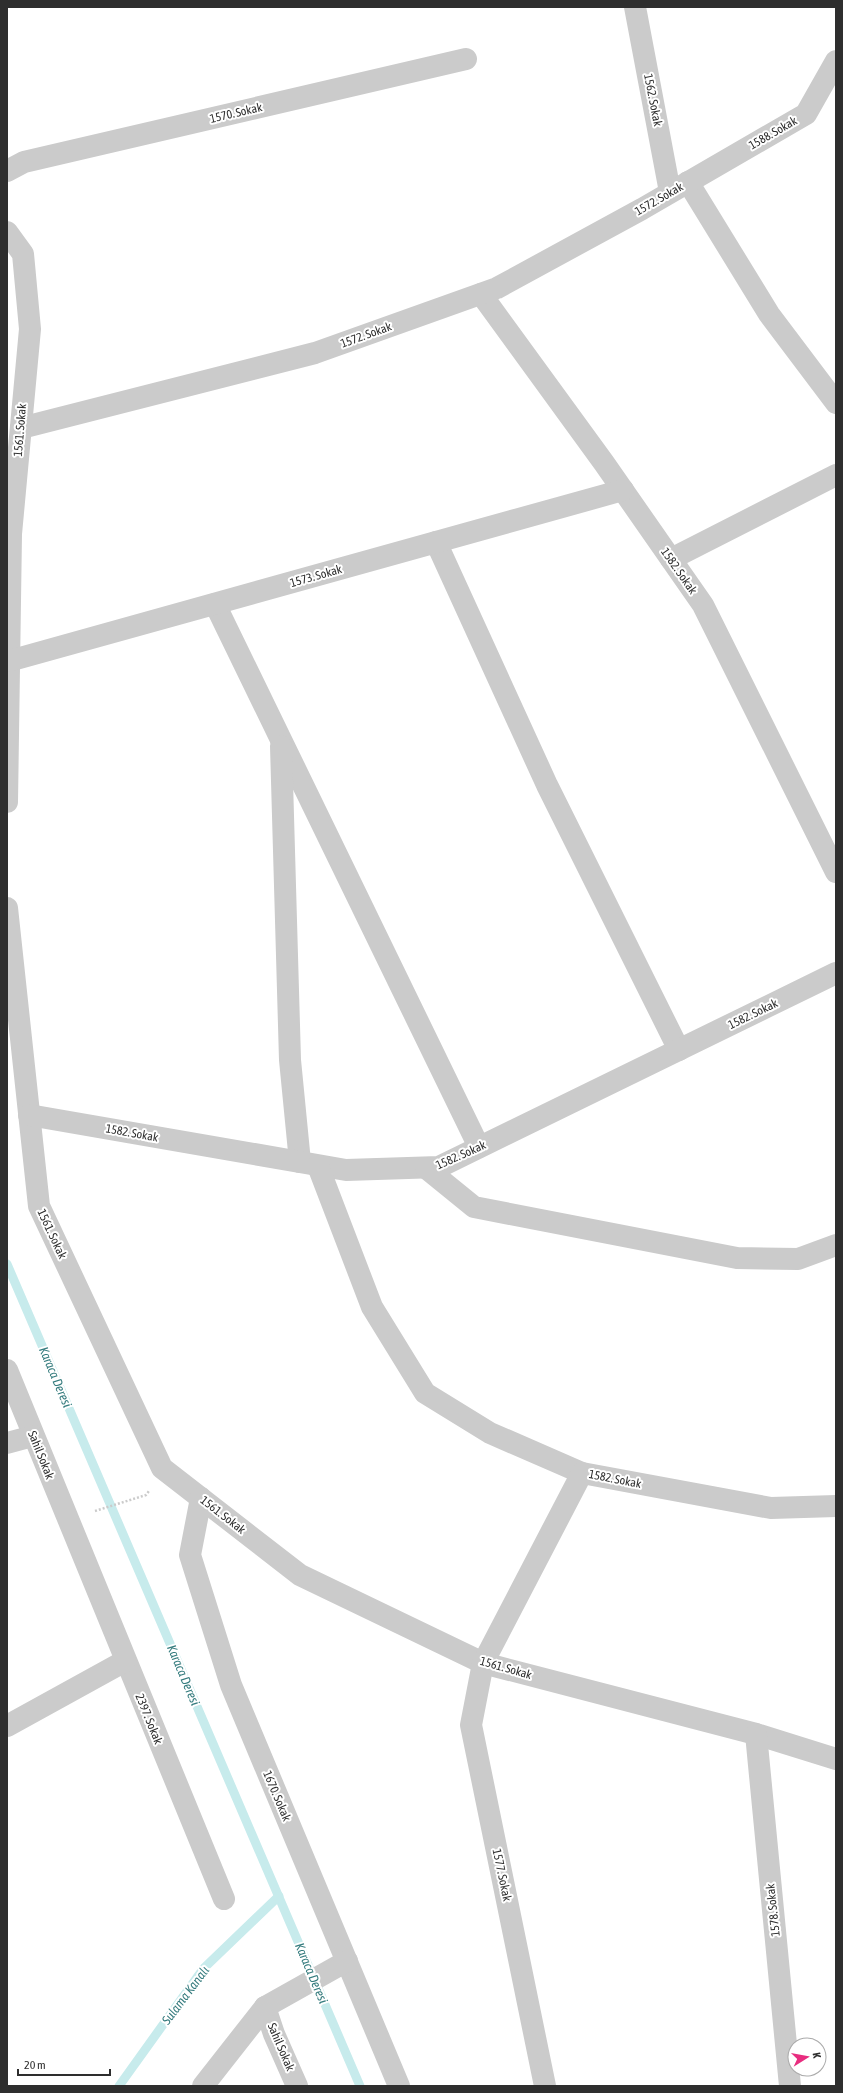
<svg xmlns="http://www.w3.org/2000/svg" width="843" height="2093" viewBox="0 0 843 2093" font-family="'Asap Condensed',sans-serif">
	<rect width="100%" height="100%" fill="#fff"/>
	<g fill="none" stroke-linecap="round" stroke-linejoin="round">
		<g stroke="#c7ebec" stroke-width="9">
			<path d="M7,1264l353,822"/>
			<path d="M119,2086l84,-117 76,-73"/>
		</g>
		<path stroke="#cbcbcb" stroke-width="2.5" stroke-dasharray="2 2" stroke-linecap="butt" d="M95,1511l51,-16 3,-4"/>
		<g stroke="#cbcbcb" stroke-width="22">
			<path d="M635,7l35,185"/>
			<path d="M7,171l17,-9 442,-103"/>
			<path d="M688,182l81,132 67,89"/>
			<path d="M7,232l16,22 7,75 -19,205 -4,268"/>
			<path d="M481,294l123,169 99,142 133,267"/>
			<path d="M21,428l294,-75 182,-65 145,-79 164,-95 30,-53"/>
			<path d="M436,542l111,243 132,265"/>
			<path d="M671,559l165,-84"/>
			<path d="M215,604l264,543"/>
			<path d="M9,661l614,-171"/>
			<path d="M281,746l9,314 10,102"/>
			<path d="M7,908l32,298 123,262 138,107 183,88 273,71 80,25"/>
			<path d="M29,1115l317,55 93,-3 397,-194"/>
			<path d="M318,1166l54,141 53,86 65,40 92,40"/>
			<path d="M426,1168l48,39 263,51 61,1 38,-14"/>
			<path d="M7,1370l217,529"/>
			<path d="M7,1443l26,-7"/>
			<path d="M201,1498l-11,57 41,130 168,401"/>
			<path d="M7,1726l118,-65"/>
			<path d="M756,1734l34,352"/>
			<path d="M265,2007l9,27 23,52"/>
			<path d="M203,2086l62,-79 82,-46"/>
			<path d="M545,2086l-74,-361 12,-62 99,-190 189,35 65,-2"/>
		</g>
	</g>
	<g text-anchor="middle" stroke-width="4" stroke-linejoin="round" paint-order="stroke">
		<g font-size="12" fill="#2e2e2e" stroke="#fff">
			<text transform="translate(653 100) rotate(79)" y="4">1562. Sokak</text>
			<text transform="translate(236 113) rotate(-13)" y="4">1570. Sokak</text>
			<text transform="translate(773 133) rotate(-30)" y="4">1588. Sokak</text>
			<text transform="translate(659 199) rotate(-30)" y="4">1572. Sokak</text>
			<text transform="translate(366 335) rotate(-20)" y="4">1572. Sokak</text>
			<text transform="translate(20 430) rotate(-85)" y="4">1561. Sokak</text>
			<text transform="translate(679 571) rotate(55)" y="4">1582. Sokak</text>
			<text transform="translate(316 576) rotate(-16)" y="4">1573. Sokak</text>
			<text transform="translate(753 1014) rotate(-26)" y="4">1582. Sokak</text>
			<text transform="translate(132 1133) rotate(10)" y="4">1582. Sokak</text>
			<text transform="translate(461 1155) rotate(-24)" y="4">1582. Sokak</text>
			<text transform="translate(52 1234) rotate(65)" y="4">1561. Sokak</text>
			<text transform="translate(41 1455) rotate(68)" y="4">Sahil Sokak</text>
			<text transform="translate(615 1479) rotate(11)" y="4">1582. Sokak</text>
			<text transform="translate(223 1515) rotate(38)" y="4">1561. Sokak</text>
			<text transform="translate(506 1668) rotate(16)" y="4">1561. Sokak</text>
			<text transform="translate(149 1719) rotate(68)" y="4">2397. Sokak</text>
			<text transform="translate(277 1796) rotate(67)" y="4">1670. Sokak</text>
			<text transform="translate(502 1875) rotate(78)" y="4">1577. Sokak</text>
			<text transform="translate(773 1910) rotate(-96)" y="4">1578. Sokak</text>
			<text transform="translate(281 2047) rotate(67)" y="4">Sahil Sokak</text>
		</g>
		<g font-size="13" font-style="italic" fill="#357c7e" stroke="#fff">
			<text transform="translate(56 1377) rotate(67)" y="5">Karaca Deresi</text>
			<text transform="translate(184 1675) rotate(67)" y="5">Karaca Deresi</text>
			<text transform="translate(312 1973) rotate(67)" y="5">Karaca Deresi</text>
			<text transform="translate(185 1995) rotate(-53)" y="5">Sulama Kanalı</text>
		</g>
	</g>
	<rect width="843" height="2093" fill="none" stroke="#2e2e2e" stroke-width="16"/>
	<g transform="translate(807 2057) rotate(79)"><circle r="19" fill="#ffffff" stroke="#ababab"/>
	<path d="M0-3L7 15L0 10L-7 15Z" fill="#e82d7f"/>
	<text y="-6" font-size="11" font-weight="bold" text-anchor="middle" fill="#2e2e2e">K</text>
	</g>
	<path d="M18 2069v6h92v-6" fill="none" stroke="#2e2e2e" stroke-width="2"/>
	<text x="24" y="2069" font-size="12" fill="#2e2e2e" stroke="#ffffff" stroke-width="3" paint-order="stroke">20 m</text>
</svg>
